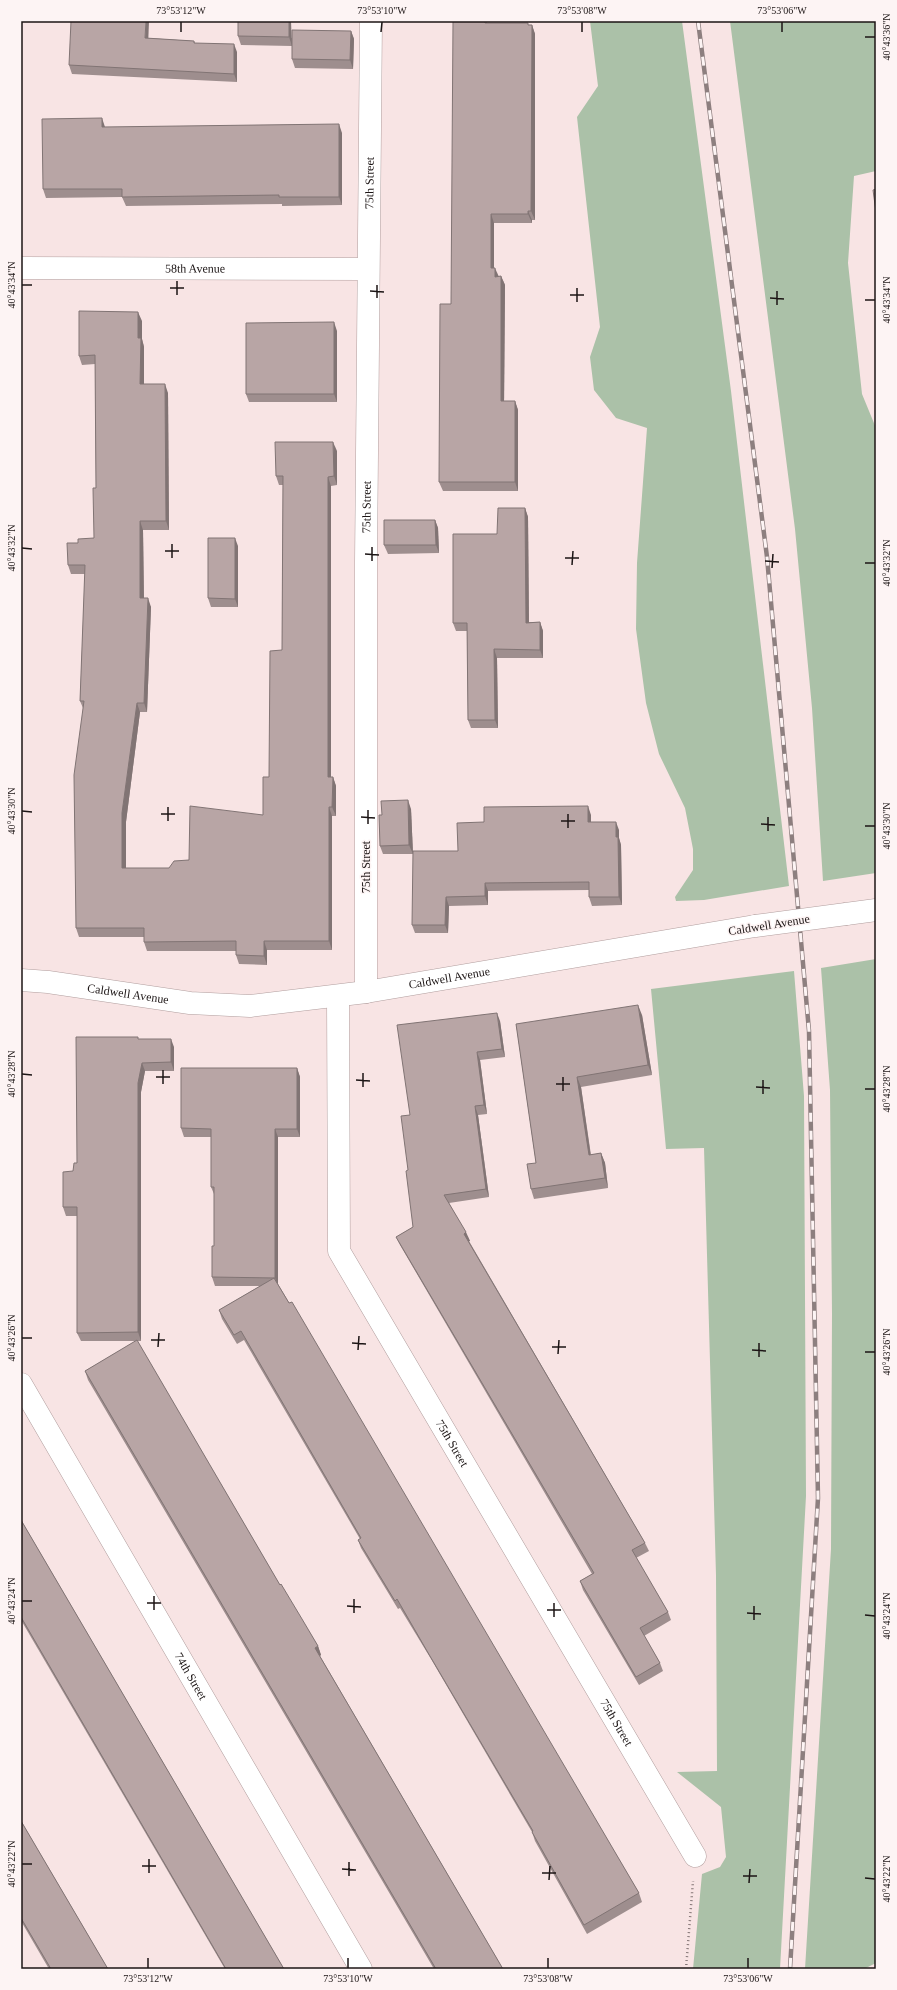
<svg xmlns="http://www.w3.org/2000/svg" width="897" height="1990" viewBox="0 0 897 1990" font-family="Georgia,serif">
	<rect width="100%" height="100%" fill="#f8e4e4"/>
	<g fill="#abc1a8">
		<path d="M590,21h92l49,370 58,495 -85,14 -28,1 -1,-4 18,-27v-21l-8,-41 -26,-54 -13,-51 -10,-74 1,-66 10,-135 -31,-10 -22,-28 -4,-33 10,-30 -23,-210 21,-31z"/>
		<path d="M730,21h146v150l-22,5 -6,87 14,131 14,34v445l-53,8 -11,-173 -17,-179z"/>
		<path d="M876,959v1004l-12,6h-59l26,-420 1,-236 -2,-223 -9,-122z"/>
		<path d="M794,971l10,125 2,400 -26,473h-87l9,-95 18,-7 6,-10 -5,-50 -44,-35 40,-1 -1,-196 -12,-427 -38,1 -15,-160z"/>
	</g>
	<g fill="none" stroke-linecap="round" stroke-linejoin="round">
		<g stroke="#b19e9e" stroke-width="23">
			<g id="minor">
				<path id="s1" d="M21,268l347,1"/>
				<path d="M846,914l30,-4"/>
				<path id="s2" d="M21,980l27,2 142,21 60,3 116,-14 389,-66"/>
				<path id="s3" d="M366,992v-430l5,-541"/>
				<path id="s4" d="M338,996l1,255 356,605"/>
				<path id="s5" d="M21,1384l340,585"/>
			</g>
		</g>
		<path stroke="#847676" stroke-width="2.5" stroke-dasharray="1 3" stroke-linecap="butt" d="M686,1969l7,-88"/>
		<use href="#minor" stroke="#fff" stroke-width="22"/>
		<g stroke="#8d7f7f" stroke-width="4.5">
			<path id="rail" d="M698,21l69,536 42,474 9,467 -28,471"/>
		</g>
		<use href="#rail" stroke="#fdf4f4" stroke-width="3" stroke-dasharray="9" stroke-linecap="butt"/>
		<g stroke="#b19e9e" stroke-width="23" stroke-linecap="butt">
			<path id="minor-bridge" d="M755,926l91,-12"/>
		</g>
		<use href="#minor-bridge" stroke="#fff" stroke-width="22"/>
	</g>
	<g fill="#9e8e8e">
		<path d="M238,21l54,17 59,-7 3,8 -1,30 -58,-1 -3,-9v-13l-51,-1 -3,-9z"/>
		<path d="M486,21l1,2 45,2 3,9v186h-3v3h-38v45l4,9 3,-1 4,9 -1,116h11l3,9v81h-75l-4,-9 12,-178z"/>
		<path d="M149,38l45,3 1,2 42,9v30l-165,-8 -3,-9z"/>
		<path d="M105,127l237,6v72l-60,1v-2l-156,2 -4,-9 -76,1 -3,-9z"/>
		<path d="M142,321v18l2,8v37l24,9 1,137h-26l1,68 7,9 -4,105h-7l-14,110v46h43l20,-8 74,-45 6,-38 13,-127 1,-165h-4l-3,-9 61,-25v34l-6,1v291h2l3,9v30h-4v134h-65v15l-28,-1 -3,-9v-4h-89l-3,-9v-5h-65l-3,-9 7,-220 -3,-7 5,-127h-14l-3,-9 10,-22 16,-5 2,-50 -1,-124 -13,1 -3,-9z"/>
		<path d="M337,331v71h-88l-3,-8z"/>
		<path d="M525,508l3,9 1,105h11l3,9v27h-46l1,70h-27l-3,-8 -1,-89h-11l-3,-8 44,-89z"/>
		<path d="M435,520l3,8 1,25 -51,1 -4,-9z"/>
		<path d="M238,546v61h-27l-3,-9z"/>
		<path d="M411,809l2,45h-30l-3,-8 2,-31z"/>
		<path d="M591,815v7l28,8v8l2,7 1,60 -30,1 -3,-9v-7l-101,1v14l-39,1 -1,27h-33l-3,-8 46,-74 26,-29z"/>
		<path d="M642,1015l10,60 -71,12 10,68 10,-2 4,10 3,25 -74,11 -3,-10 5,-26 -20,-139z"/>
		<path d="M500,1021l5,36 -25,3 7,54 -9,1 11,82 -40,6 21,38h-1l176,302 4,8 -13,7 32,54 3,8 -27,16 16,27 3,8 -24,14 -56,-95 -3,-9 12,-7 -192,-329 -4,-8 17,-10 -5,-57 2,-55z"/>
		<path d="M139,1039l35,8v24h-29l-4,21v249h-4l143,244 38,61 3,9 -1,1 183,313h-69l-346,-589 -3,-9 51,-30h-55l-4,-8v-117h-11l-3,-9 10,-36z"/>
		<path d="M297,1068l3,9v60h-22v147l361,609 3,9 -55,32 -52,-93 -3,-9 -101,-173 -31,-51 -2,1 -37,-61 -3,-8 2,-1 -116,-199 -7,4 -15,-25 -3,-9 41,-24h-45l-3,-9 2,-31v-52l-3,-7v-50h-27l-3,-9z"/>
		<path d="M21,1520l263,449h-59l-204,-349z"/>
		<path d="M21,1821l87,148h-59l-28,-48z"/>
	</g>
	<g fill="#817474">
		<path d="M146,21h3l-1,26 -3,-9z"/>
		<path d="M289,21h2l1,25 -3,-9z"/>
		<path d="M532,25l3,9v186l-4,-9z"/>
		<path d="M351,31l3,8 -1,30 -3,-9z"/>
		<path d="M234,44l3,8v30l-3,-8z"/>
		<path d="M102,118l3,9h-3z"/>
		<path d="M339,124l3,9v72l-3,-8z"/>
		<path d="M528,211l4,9v3l-4,-9z"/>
		<path d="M491,214l3,9v54l-3,-9z"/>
		<path d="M495,268l4,9h-4z"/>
		<path d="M501,276l4,9 -1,125 -3,-9z"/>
		<path d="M138,312l4,9v18l2,8v46l-4,-9 -2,-46z"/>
		<path d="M334,322l3,9v71l-3,-8z"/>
		<path d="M165,384l3,9 1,137 -3,-9z"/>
		<path d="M515,401l3,9v81l-3,-9z"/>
		<path d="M333,442l4,9v34l-3,-9z"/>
		<path d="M328,477l3,9v300l-3,-9z"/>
		<path d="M525,508l3,9 1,114 -3,-8z"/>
		<path d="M435,520l3,8 1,25 -3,-8z"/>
		<path d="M140,521l3,9 1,77 -4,-9z"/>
		<path d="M235,538l3,8v61l-3,-8z"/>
		<path d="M148,598l3,9 -4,105 -3,-9z"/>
		<path d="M540,622l3,9v27l-3,-8z"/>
		<path d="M494,649l3,9 1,70 -3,-8z"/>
		<path d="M137,703l3,9 -14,110v55l-4,-9v-55z"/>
		<path d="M333,777l3,9v30l-4,-9z"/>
		<path d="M408,800l3,9 2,45 -4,-9z"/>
		<path d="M588,806l3,9v15l-3,-8z"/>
		<path d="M329,807l3,9v134l-3,-9z"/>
		<path d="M616,822l3,8v8l2,7 1,60 -3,-8 -3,-60z"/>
		<path d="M485,883l3,8v14l-3,-9z"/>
		<path d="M446,897l3,9 -1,27 -3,-8z"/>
		<path d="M264,941l3,9v15l-3,-9z"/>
		<path d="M638,1005l4,10 10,60 -4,-10z"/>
		<path d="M497,1013l3,8 5,36 -3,-8z"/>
		<path d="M171,1039l3,8v24l-3,-9z"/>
		<path d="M477,1052l3,8 7,54 -3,-9z"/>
		<path d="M142,1063l3,8 -4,21v249l-3,-9v-249z"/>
		<path d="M297,1068l3,9v60l-3,-8z"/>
		<path d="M577,1077l4,10 11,78 -3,-10z"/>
		<path d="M475,1106l3,9 11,82 -3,-8z"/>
		<path d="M275,1129l3,8v150l-3,-9z"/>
		<path d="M601,1153l4,10 3,25 -3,-10z"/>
		<path d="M466,1232l4,9 -3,1 -3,-8z"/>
		<path d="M318,1646l3,9 -3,2 -3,-9z"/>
	</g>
	<g fill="#b8a5a5" stroke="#817474">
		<path d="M71,21h75l-1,17 49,3v2l40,1v30l-165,-9z"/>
		<path d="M238,21h51v16l-51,-1z"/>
		<path d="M453,21h32v2h43v2h4l-1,186h-3v3h-37v54h4v9l6,-1v125h14v81h-76l1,-178h11z"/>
		<path d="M292,30l59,1 -1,29 -58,-1z"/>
		<path d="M102,118v9l237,-3v73h-60v-2l-157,2v-8h-79l-1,-70z"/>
		<path d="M876,189v23l-3,-22z"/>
		<path d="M79,311l59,1v26h3l-1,46h25l1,137h-26v77h8l-4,105h-7l-15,110v55h47l5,-7 15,-1 1,-54 73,9v-38h6l1,-126 12,-1 1,-174h-7l-1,-34h58l1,34 -6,1v300h5l-1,30h-3v134h-65v15l-28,-1v-14l-92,1v-14h-68l-2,-153 10,-74h-4l5,-136h-17l-1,-22h11v-4l16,-1 -1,-50h3l-1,-133 -16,1z"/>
		<path d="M334,322v72h-88v-71z"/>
		<path d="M498,508h27l1,115 14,-1v28l-46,-1 1,71h-27l-1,-97h-14v-89h44z"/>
		<path d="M384,520h51l1,25h-52z"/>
		<path d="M208,538h27v61l-27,-1z"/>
		<path d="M408,800l1,45 -29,1 -1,-31h3l-1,-14z"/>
		<path d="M588,806v16h28v15h2l1,60h-30v-15l-104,1v13l-39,1 -1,28h-33l1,-74h45l-1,-28 27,-1v-15z"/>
		<path d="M638,1005l10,60 -71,12 12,78 12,-2 4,25 -74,11 -4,-25 9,-1 -20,-139z"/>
		<path d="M497,1013l5,36 -25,3 7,53 -9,1 11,83 -42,6 22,37 -2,2 181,309 -13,7 36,62 -28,16 20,35 -24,14 -56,-96 14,-8 -198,-336 17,-10 -7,-56 2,-1 -7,-54 9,-1 -13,-90z"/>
		<path d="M76,1037h62v2h33v23l-29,1 -4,20v249l-61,1v-126h-14v-35l10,-1 1,-8h3z"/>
		<path d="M181,1068h116v61h-22v149l-63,-1v-31h2v-59h-3v-58l-30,-1z"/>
		<path d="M274,1278l15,25 3,-1 347,591 -55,32 -52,-93 1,-1 -106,-180 -30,-52 -2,2 -37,-61 3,-2 -120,-207 -7,4 -15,-25z"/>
		<path d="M137,1340l143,245 1,-1 21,35 16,27 -3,2 188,321h-67l-351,-598z"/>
		<path d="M21,1520l263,449h-58l-205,-352z"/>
		<path d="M21,1821l87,148h-57l-30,-51z"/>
	</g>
	<path fill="none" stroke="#1c1515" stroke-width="1.5" d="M181,32v-10M381,32l1,-10M582,32v-10M782,32v-10M865,37h10M22,285h10M170,288h14M370,291l14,1M177,295v-14M570,295h14M377,298v-13M770,298l14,1M865,300h10M577,302v-14M777,305v-14M22,548l10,1M165,551h14M365,554l14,1M172,558v-14M565,558h14M372,561v-14M765,561l14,1M865,563h10M572,565l1,-14M772,568l1,-14M22,811l10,1M161,814h14M361,817l14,1M168,821v-14M561,821h14M368,824v-14M761,824l14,1M865,826h10M568,828v-14M768,831v-14M22,1074l10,1M156,1077h14M356,1080l14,1M163,1084v-14M556,1084h14M363,1087v-14M756,1087l14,1M865,1089h10M563,1091v-14M763,1094v-14M22,1338h10M151,1340h14M352,1343l14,1M158,1347l1,-14M552,1347h14M358,1350l1,-14M752,1350l14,1M865,1352h10M558,1354l1,-14M759,1357v-14M22,1601h10M147,1603h14M347,1606l14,1M154,1610v-14M547,1610h14M354,1613v-14M747,1613l14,1M865,1615l10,1M554,1617v-14M754,1620v-14M22,1864h10M142,1866h14M342,1869l14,1M149,1873v-14M542,1873h14M349,1876v-14M743,1876h14M865,1878l10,1M549,1880l1,-14M749,1883l1,-14M148,1968v-10M348,1968v-10M548,1968v-10M748,1968v-10"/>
	<g text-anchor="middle" stroke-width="3" stroke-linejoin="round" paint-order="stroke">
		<g font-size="12" fill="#1c1515" stroke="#fdf4f4">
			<text dy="4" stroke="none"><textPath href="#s3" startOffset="809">75th Street</textPath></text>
			<text dy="4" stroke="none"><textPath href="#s1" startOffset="174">58th Avenue</textPath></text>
			<text dy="4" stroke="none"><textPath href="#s3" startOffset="485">75th Street</textPath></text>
			<text transform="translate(366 867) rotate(-90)" y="4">75th Street</text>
			<text transform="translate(769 925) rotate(-9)" y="4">Caldwell Avenue</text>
			<text dy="4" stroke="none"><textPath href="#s2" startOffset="432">Caldwell Avenue</textPath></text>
			<text dy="4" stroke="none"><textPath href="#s2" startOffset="108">Caldwell Avenue</textPath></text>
			<text dy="4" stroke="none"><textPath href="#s4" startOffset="478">75th Street</textPath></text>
			<text dy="4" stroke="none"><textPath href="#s5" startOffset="338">74th Street</textPath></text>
			<text dy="4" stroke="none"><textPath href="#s4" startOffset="802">75th Street</textPath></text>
		</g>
	</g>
	<rect width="897" height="1990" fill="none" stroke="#fdf4f4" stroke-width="44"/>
	<rect x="22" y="22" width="853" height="1946" fill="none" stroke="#1c1515" stroke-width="1.5"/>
	<g font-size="10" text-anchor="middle" fill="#1c1515">
		<text x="181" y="14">73°53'12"W</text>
		<text x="382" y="14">73°53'10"W</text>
		<text x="582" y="14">73°53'08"W</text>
		<text x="782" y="14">73°53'06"W</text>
		<text transform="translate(886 37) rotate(-90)" y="4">40°43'36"N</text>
		<text transform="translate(11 285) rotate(-90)" y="4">40°43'34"N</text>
		<text transform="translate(886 300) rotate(-90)" y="4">40°43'34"N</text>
		<text transform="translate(11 548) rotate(-90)" y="4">40°43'32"N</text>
		<text transform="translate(886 563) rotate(-90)" y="4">40°43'32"N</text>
		<text transform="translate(11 811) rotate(-90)" y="4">40°43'30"N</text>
		<text transform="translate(886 826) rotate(-90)" y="4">40°43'30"N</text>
		<text transform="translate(11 1074) rotate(-90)" y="4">40°43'28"N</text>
		<text transform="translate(886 1089) rotate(-90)" y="4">40°43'28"N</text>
		<text transform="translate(11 1338) rotate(-90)" y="4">40°43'26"N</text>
		<text transform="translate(886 1352) rotate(-90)" y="4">40°43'26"N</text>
		<text transform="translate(11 1601) rotate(-90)" y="4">40°43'24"N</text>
		<text transform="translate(886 1616) rotate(-90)" y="4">40°43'24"N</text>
		<text transform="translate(11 1864) rotate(-90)" y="4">40°43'22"N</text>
		<text transform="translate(886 1879) rotate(-90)" y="4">40°43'22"N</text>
		<text x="148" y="1982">73°53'12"W</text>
		<text x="348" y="1982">73°53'10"W</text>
		<text x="548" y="1982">73°53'08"W</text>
		<text x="748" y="1982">73°53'06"W</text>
	</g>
</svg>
